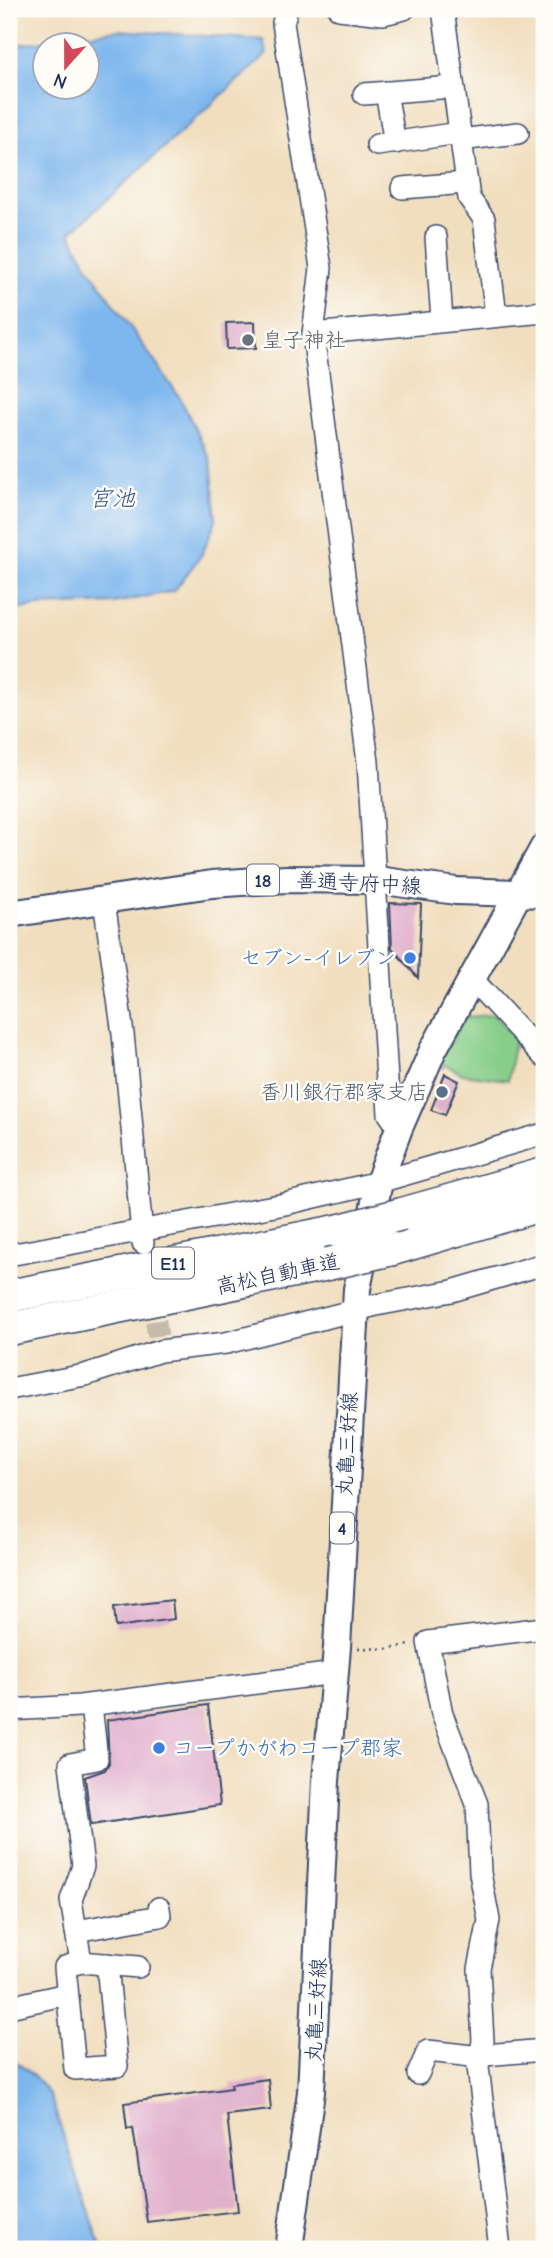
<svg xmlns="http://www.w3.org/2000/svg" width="553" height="2258" viewBox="0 0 553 2258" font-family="'Comic Neue','Klee One',sans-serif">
	<rect width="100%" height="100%" fill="#fdfcf7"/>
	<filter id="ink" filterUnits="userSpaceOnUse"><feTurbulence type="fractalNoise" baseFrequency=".0143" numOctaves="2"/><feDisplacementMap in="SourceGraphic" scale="14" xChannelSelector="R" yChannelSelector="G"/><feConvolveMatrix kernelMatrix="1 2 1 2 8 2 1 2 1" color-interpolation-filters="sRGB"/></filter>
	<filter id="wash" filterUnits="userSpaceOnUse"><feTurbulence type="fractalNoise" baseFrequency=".00686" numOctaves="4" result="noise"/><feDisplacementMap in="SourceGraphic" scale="28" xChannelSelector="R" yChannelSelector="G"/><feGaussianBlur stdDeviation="1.57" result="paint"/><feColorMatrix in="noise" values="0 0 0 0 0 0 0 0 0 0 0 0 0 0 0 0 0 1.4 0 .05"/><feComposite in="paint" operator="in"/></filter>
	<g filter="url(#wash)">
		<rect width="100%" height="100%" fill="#f1debe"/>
		<path fill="#88ce89" stroke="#527e74" stroke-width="2" d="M494,1015l21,23 -7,42 -45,-6 -18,-9 -2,3 -5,-3 26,-48z"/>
		<g fill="#7eb7ee" stroke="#4c73a6" stroke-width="2" fill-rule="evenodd">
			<path d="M118,30l145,10 4,14 -197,179 19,35 91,130 31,62 5,60 -14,34 -28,37 -60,12 -77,3 -28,5v-565zM46,46h42v42h-42z"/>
			<path d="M9,2056l27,22 14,18 52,153h-93z"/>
		</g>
		<g id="blocks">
			<g fill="#e1b1cc">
				<path d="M255,322l1,26 -29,1 -1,-26z"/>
				<path d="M390,903l31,1 -3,74 -26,-30z"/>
				<path d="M445,1074l14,7 -14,34 -14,-5z"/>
				<path d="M172,1600l2,19 -58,8 -2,-20z"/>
				<path d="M208,1705l12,100 -129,20 -6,-48 20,-7 4,-7 -2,-43z"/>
				<path d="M268,2079l3,31 -44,5 11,96 -91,11 -14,-94 -6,1 -3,-26 108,-15 -1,-4z"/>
			</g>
		</g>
	</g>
	<g filter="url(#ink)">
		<use href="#blocks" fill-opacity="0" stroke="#3b496c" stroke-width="2"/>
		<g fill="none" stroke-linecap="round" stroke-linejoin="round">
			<path stroke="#c6bbab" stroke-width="21" stroke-dasharray="21 10" stroke-linecap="butt" d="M151,1290l7,46"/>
			<g stroke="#3b496c" stroke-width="24">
				<g id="minor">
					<path d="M287,9l-4,14 38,245 -8,66 55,428 21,352 10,14"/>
					<path d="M339,9l44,5 21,-5"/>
					<path d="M443,9l26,189 15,21 12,97"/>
					<path d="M386,92l9,51"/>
					<path d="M364,94l89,-7"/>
					<path d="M460,140l58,-7"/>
					<path d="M377,145l82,-12"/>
					<path d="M402,188l64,-5"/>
					<path d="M436,237l6,83"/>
					<path d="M313,334l231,-22"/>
					<path d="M104,901l19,133 20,209"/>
					<path d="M473,980l71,77"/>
					<path d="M9,1255l276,-51 94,-22 165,-48"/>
					<path d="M9,1389l76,-14 75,-24 66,-8 150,-38 76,-14 92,-27"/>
					<path d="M91,1705l6,54 -27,5 13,102 -12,34 10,62 57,5"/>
					<path d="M9,1710l71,-4 255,-33"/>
					<path d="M76,1931l84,-15 -1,-8"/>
					<path d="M81,1962l-16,5 10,102 42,-3 -10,-102"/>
					<path d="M9,2007l58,-13"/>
					<path d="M418,2074l10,-23 44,5 72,-6"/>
					<path d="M500,2249l-22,-182 5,-26 -4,-72 10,-49 -9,-47 -3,-69 -35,-90 -14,-72 116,-14"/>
				</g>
			</g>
			<g stroke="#3b496c" stroke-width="30">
				<g id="major">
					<path d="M9,914l203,-30 74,-5 91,1 79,11 88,3"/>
					<path d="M289,2249l22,-157 15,-311 11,-134 20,-358 22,-107 20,-54 34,-78 111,-203"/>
				</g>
			</g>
			<g stroke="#3b496c" stroke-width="35">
				<g id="highway">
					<path d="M402,1214l142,-40"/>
					<path d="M393,1249l151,-45"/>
					<path d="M9,1296l328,-65"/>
					<path d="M9,1329l319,-65"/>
				</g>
			</g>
			<path stroke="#3b496c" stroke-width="2.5" stroke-dasharray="2 5" stroke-linecap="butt" d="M358,1648l28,1 24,-4"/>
			<use href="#minor" stroke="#fff" stroke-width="21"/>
			<use href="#major" stroke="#fff" stroke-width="26"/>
			<use href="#highway" stroke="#fff" stroke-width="32"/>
			<g stroke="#3b496c" stroke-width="35" stroke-linecap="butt">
				<g id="highway-bridge">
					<path d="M337,1231l65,-17"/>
					<path d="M328,1264l65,-15"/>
				</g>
			</g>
			<use href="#highway-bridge" stroke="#fff" stroke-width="32"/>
		</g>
	</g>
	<circle fill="#6b7280" stroke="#fdfcf7" stroke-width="2.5" cx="248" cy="340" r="7"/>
	<g fill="#3f7fe0" stroke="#fdfcf7" stroke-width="2.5">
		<circle cx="410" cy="958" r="7"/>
		<circle cx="159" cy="1748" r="7"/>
	</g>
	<circle fill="#5c6f8a" stroke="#fdfcf7" stroke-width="2.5" cx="442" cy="1092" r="7"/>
	<g text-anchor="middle" stroke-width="5" stroke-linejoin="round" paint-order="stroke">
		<g fill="#fdfcf7" stroke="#5f6c8c" stroke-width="2">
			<rect x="247" y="864.5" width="32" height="31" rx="5"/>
			<rect x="152" y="1247.5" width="42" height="31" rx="5"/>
			<rect x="330" y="1512.5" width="24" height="31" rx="5"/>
		</g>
		<g font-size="19" font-weight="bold" fill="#1b2f5e">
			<text x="263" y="887">18</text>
			<text x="173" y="1270">E11</text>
			<text x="342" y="1535">4</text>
		</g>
		<g font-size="21" fill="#5b616d" stroke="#fdfcf7" text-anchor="start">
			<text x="262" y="347">皇子神社</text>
		</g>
		<g font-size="21" fill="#1b2f5e" stroke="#fdfcf7">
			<text transform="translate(359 883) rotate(3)" y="7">善通寺府中線</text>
			<text transform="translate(278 1274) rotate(-12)" y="7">高松自動車道</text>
			<text transform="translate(347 1444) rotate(-87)" y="7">丸亀三好線</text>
			<text transform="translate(316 2010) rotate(-87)" y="7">丸亀三好線</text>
		</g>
		<g font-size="21" fill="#366cbe" stroke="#fdfcf7" text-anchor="end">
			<text x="396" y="965">セブン-イレブン</text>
			<text x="173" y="1755" text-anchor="start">コープかがわコープ郡家</text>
		</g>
		<g font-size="21" fill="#4e5e75" stroke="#fdfcf7" text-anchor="end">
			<text x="428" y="1099">香川銀行郡家支店</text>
		</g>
		<g font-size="23" font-style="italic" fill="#395889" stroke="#fdfcf7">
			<text x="112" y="506">宮池</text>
		</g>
	</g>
	<rect width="553" height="2258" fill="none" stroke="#fdfcf7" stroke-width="35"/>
	<g transform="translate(66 66) rotate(201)"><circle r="33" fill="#fdfcf7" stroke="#a3aaba" stroke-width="2"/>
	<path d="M0-5L12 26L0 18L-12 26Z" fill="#d1495b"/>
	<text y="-10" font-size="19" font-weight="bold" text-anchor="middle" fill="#1b2f5e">N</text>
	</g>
</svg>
